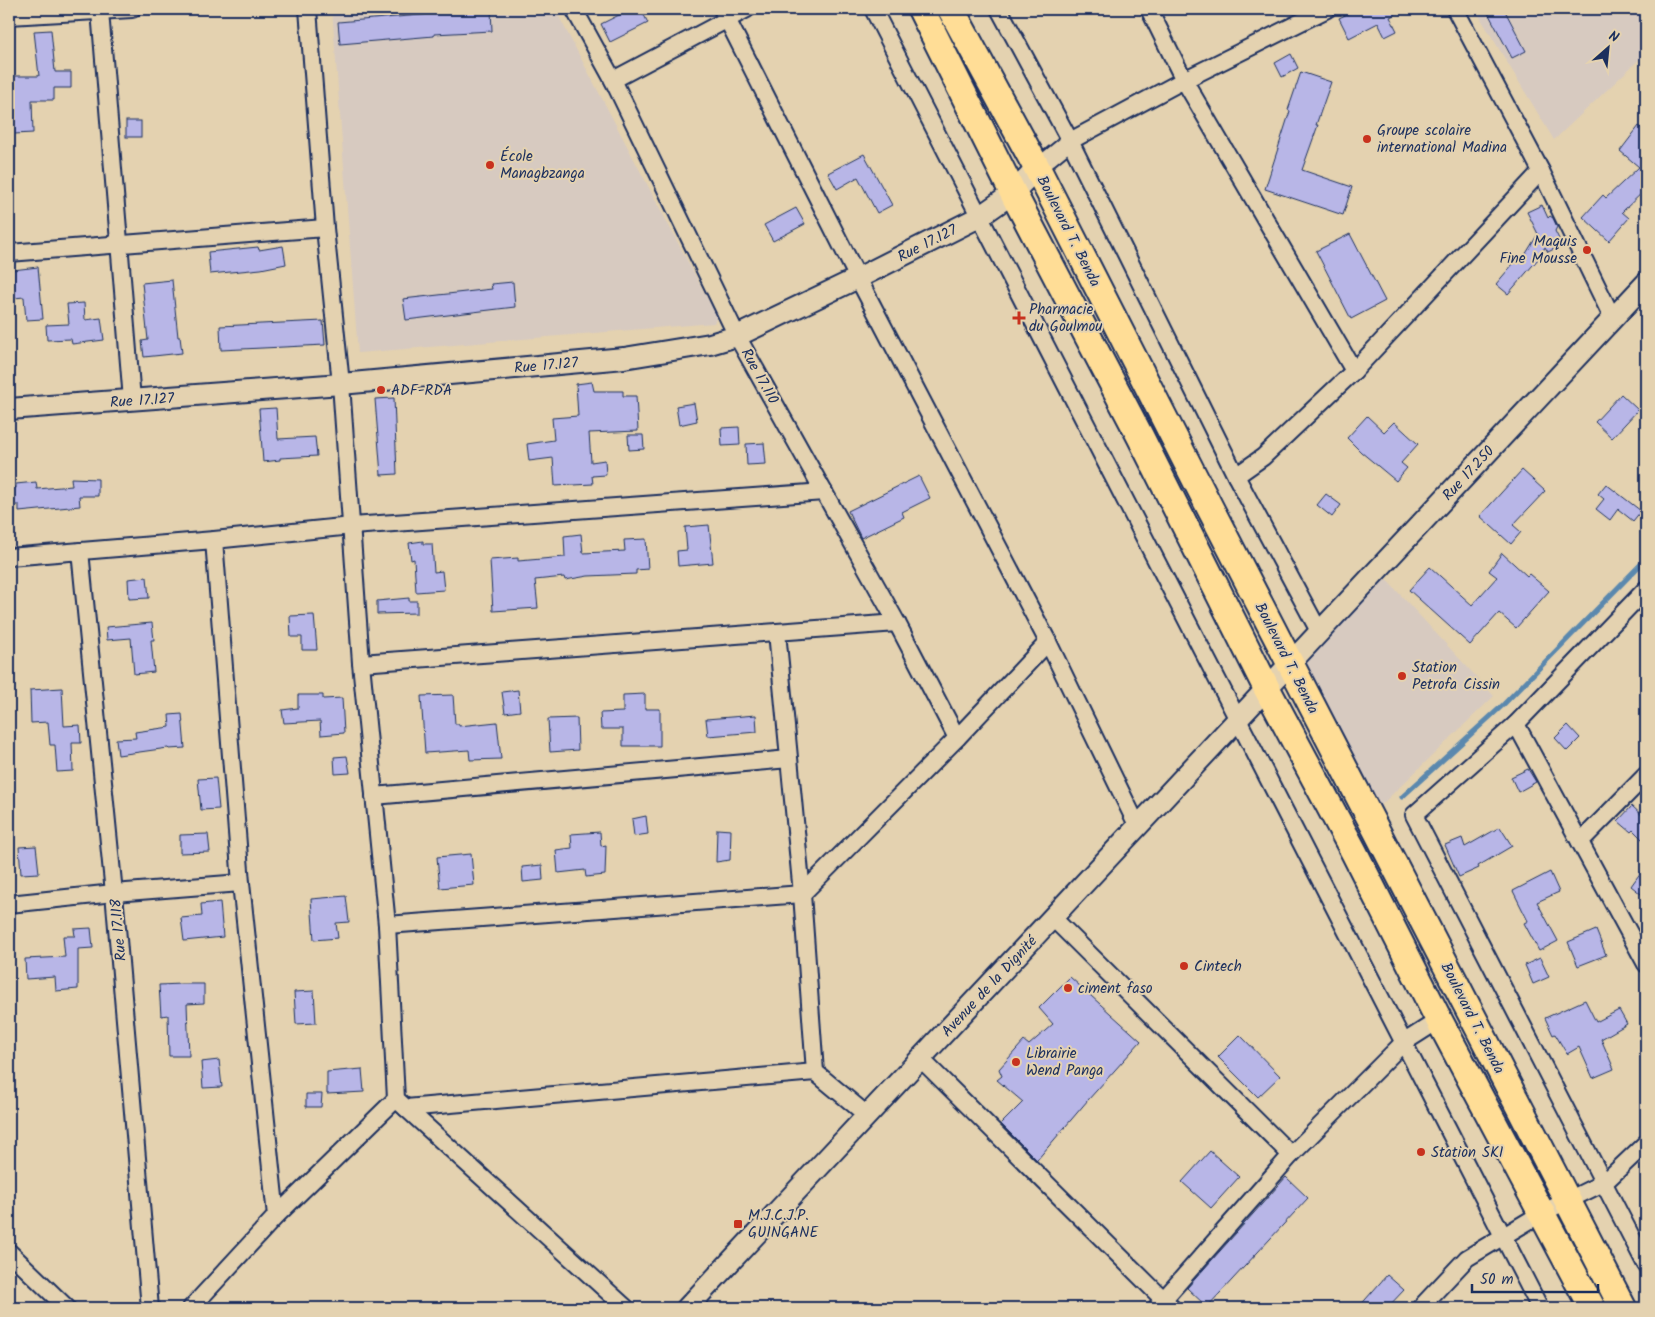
<svg xmlns="http://www.w3.org/2000/svg" width="1655" height="1317" viewBox="0 0 1655 1317" font-family="Kalam,sans-serif">
	<rect width="100%" height="100%" fill="#e4d2b0"/>
	<filter id="ink" filterUnits="userSpaceOnUse"><feTurbulence type="fractalNoise" baseFrequency=".02" numOctaves="2"/><feDisplacementMap in="SourceGraphic" scale="10" xChannelSelector="R" yChannelSelector="G"/><feConvolveMatrix kernelMatrix="1 2 1 2 8 2 1 2 1" color-interpolation-filters="sRGB"/></filter>
	<g filter="url(#ink)">
		<g fill="#d7cac0">
			<path d="M332,9h223l162,308 -3,6 -356,30z"/>
			<path d="M1475,9h171v44l-92,87z"/>
			<path d="M1384,577l110,119 -116,112 -77,-143z"/>
		</g>
		<g fill="none" stroke-linecap="round" stroke-linejoin="round">
			<path stroke="#5a88ae" stroke-width="5" d="M1402,797l101,-92 143,-146"/>
		</g>
		<g fill="#b8b6e7" stroke="#1b2f5e">
			<path d="M491,9l1,22 -58,3v2l-94,8 -2,-22z"/>
			<path d="M631,9h10l7,14 -38,19 -9,-18z"/>
			<path d="M1358,9h48l-16,8 7,14 -12,6 -7,-14 -29,15 -10,-20z"/>
			<path d="M1486,9h18l22,42 -14,7z"/>
			<path d="M51,30l4,42h16v16h-17v12h-22l1,33 -19,1 -2,-23h-3v-35h30l-5,-45z"/>
			<path d="M1291,54l7,14 -16,9 -7,-14z"/>
			<path d="M1301,72l30,10 -15,43h2l-16,45 50,17 -9,28 -78,-26 25,-78 -2,-1z"/>
			<rect x="126" y="121" width="15" height="16"/>
			<path d="M1639,126l7,6v57l-24,23 7,6 -20,23 -26,-24 20,-22 3,3 33,-31 -19,-16z"/>
			<path d="M864,154l28,51 -15,8 -19,-36 -21,12 -9,-16z"/>
			<path d="M1542,205l6,13 2,-2 3,2 4,9 -2,4 7,14 -14,7 -3,-5 -6,11 -31,36 -12,-10 23,-27 3,3 16,-26 -11,-22z"/>
			<path d="M796,208l9,16 -32,17 -9,-16z"/>
			<path d="M1350,234l35,67 -34,18 -35,-68z"/>
			<path d="M283,246l3,18 -25,5 -51,5 -2,-22 50,-5 1,3z"/>
			<path d="M38,267l5,52 -17,1 -2,-23 -10,1 -1,-28z"/>
			<path d="M172,280l6,57h2l2,16 -38,4 -2,-16 6,-1 -6,-57z"/>
			<path d="M513,282l2,25 -109,13 -3,-21 89,-10 -1,-5z"/>
			<path d="M84,303l1,17 16,-2 3,22 -32,4 -1,-5 -24,1 -1,-15 23,-1 -2,-20z"/>
			<path d="M323,321l2,24 -104,5 -1,-24z"/>
			<path d="M592,382l2,9h29v5h13l2,35 -49,2 2,29 14,-2 1,15 -14,1 1,8 -38,2 -2,-28 -24,3 -2,-17 27,-4 -2,-22 26,-2 -2,-32z"/>
			<path d="M1621,394l17,16 -26,28 -17,-16z"/>
			<path d="M394,398l3,76 -16,1 -6,-76z"/>
			<path d="M694,403l3,18 -18,4 -3,-19z"/>
			<path d="M276,408l2,31 37,-2 2,19 -37,2v2l-17,2 -4,-53z"/>
			<path d="M1367,416l17,16 10,-10 24,22 -17,19 6,5 -11,13 -35,-29 -14,-14z"/>
			<path d="M739,427l1,18 -18,1 -1,-18z"/>
			<path d="M628,435h15l1,14 -15,1z"/>
			<path d="M764,443l2,21 -19,1 -1,-21z"/>
			<path d="M1522,470l23,21 -32,34 8,7 -10,12 -31,-28z"/>
			<path d="M919,476l11,22 -28,14 2,5 -43,21 -13,-27z"/>
			<path d="M71,478l27,1v17h-19l1,10 -61,6v-7h-10v-17h7v-4l20,-2 1,7 35,-3z"/>
			<path d="M1606,484l35,27 -8,10 -15,-12 -8,11 -14,-11 8,-10 -6,-5z"/>
			<path d="M1326,494l15,11 -9,12 -15,-12z"/>
			<path d="M709,525l4,38 -35,3 -1,-15 10,-1 -2,-23z"/>
			<path d="M581,534l2,19 42,-2 -1,-11 22,-1 2,30 -12,1v4l-48,2 -23,4 -1,-3 -29,3 3,28 -45,3 -3,-51 28,-2v3l47,-4 -1,-21z"/>
			<path d="M423,541v3h9l2,28 8,-1 2,19 -28,2 -2,-33 -3,1 -2,-17z"/>
			<path d="M1502,553l25,23 2,-2 20,17 -33,37 -17,-15 -29,32 -61,-55 21,-23 42,38 25,-28 -8,-6z"/>
			<path d="M147,577l2,21 -20,1 -1,-20z"/>
			<path d="M409,598v3h8v12l-40,1v-13z"/>
			<path d="M314,615l3,35h-15v-13h-11l-1,-21z"/>
			<path d="M152,623l2,17h-3l3,32 -20,2 -3,-36 -24,2 -1,-13z"/>
			<path d="M62,688l2,38 16,-1 1,18h-9l1,28 -16,1 -2,-27h-5l-2,-23 -17,1 -1,-33z"/>
			<path d="M518,690l2,21 -15,2 -3,-21z"/>
			<path d="M645,694v15h15v37h-37v-17h-22l-1,-16 23,-1v-17z"/>
			<path d="M298,695h25v4l19,-1 2,35 -23,2 -1,-14 -36,2 -2,-13 16,-2z"/>
			<path d="M453,695l2,29h4v2l38,-4 4,37 -31,1 -1,-10 -44,3 -4,-57z"/>
			<path d="M182,714l3,34 -16,1 -1,-1 -50,7 -2,-16 20,-1 -1,-6 35,-5 -1,-12z"/>
			<path d="M756,715l1,17 -49,4 -2,-17z"/>
			<path d="M577,718l1,32 -28,2 -2,-33z"/>
			<path d="M1568,725l12,13 -13,13 -12,-13z"/>
			<path d="M347,756l3,17 -15,1 -1,-17z"/>
			<path d="M1528,769l8,13 -18,10 -7,-15z"/>
			<path d="M216,778l3,31 -18,1 -3,-31z"/>
			<path d="M1632,806l14,13v24l-13,-13 -2,2 -13,-11z"/>
			<path d="M646,816l2,18 -14,2 -2,-17z"/>
			<path d="M1500,827l12,19 -34,20 1,2 -20,9 -14,-32 17,-7 3,9z"/>
			<path d="M717,829l14,1 -1,30 -14,2z"/>
			<path d="M600,832l1,14 5,-1 -1,30 -19,2 -1,-7 -27,3 -2,-23 16,-2 -1,-14z"/>
			<path d="M208,834l2,18 -30,1v-18z"/>
			<path d="M36,846l3,27 -18,1 -2,-27z"/>
			<path d="M471,854l3,31 -34,3 -3,-31z"/>
			<path d="M542,865l1,15 -20,2 -1,-15z"/>
			<path d="M1646,865v33l-15,-12z"/>
			<path d="M1550,872l9,20 -22,10 21,39 -19,10 -15,-28 4,-2 -15,-30z"/>
			<path d="M346,896l3,26 -13,1 2,15 -24,2 -3,-41z"/>
			<path d="M220,902l3,35 -39,4 -3,-23 21,-2 -1,-12z"/>
			<path d="M91,928l2,20 -15,1v40l-22,2 -1,-14 -29,2 -1,-20 40,-2 -2,-21h12l-1,-7z"/>
			<path d="M1596,930l10,25 -28,11 -10,-24z"/>
			<path d="M1540,958l9,19 -16,7 -8,-19z"/>
			<path d="M1070,977l71,64 -53,59 -51,60 -36,-36 22,-22 -26,-22 5,-4 -3,-7 25,-28 5,4 24,-21 -14,-16z"/>
			<path d="M181,984h23v19l-17,1 2,52h-20l-1,-41 -7,1 -2,-31z"/>
			<path d="M314,991l2,32 -20,1 -2,-32z"/>
			<path d="M1585,1000l11,22 23,-12 8,14 -26,15 13,30 -21,9 -14,-31 -12,7 -12,-20 -2,1 -8,-17z"/>
			<path d="M1240,1035l40,41 -22,21 -40,-40z"/>
			<path d="M219,1060l3,27 -19,1 -2,-26z"/>
			<path d="M362,1069l2,23 -37,2v-22z"/>
			<path d="M306,1094h16l-1,13h-15z"/>
			<path d="M1210,1151l29,26 -28,31 -29,-26z"/>
			<path d="M1286,1177l22,21 -101,109 -20,-19z"/>
			<path d="M1387,1275l17,15 -17,18h-29z"/>
		</g>
		<g fill="none" stroke-linecap="round" stroke-linejoin="round">
			<g stroke="#1b2f5e" stroke-width="20">
				<g id="minor">
					<path d="M308,9l17,219 16,156 20,279 26,262 9,174 230,209"/>
					<path d="M574,9l39,71 124,256 160,287 60,115"/>
					<path d="M722,9l136,269 190,364 90,185"/>
					<path d="M873,9l667,1299"/>
					<path d="M999,9l71,132 166,335 84,157"/>
					<path d="M1149,9l35,71 170,291"/>
					<path d="M1455,9l86,162 72,148"/>
					<path d="M100,11l32,389"/>
					<path d="M9,16l123,-7"/>
					<path d="M613,80l134,-71"/>
					<path d="M1037,168l33,-27 114,-61 143,-71"/>
					<path d="M9,253l316,-25"/>
					<path d="M1236,476l27,-19 91,-86 187,-200"/>
					<path d="M214,540l27,343 35,333"/>
					<path d="M80,551l34,342 36,415"/>
					<path d="M9,557l205,-17 138,-14 472,-34"/>
					<path d="M1646,589l-130,135 -102,91 232,450"/>
					<path d="M777,632l25,262 13,178"/>
					<path d="M361,663l536,-40"/>
					<path d="M1516,724l130,240"/>
					<path d="M374,796l415,-37"/>
					<path d="M1580,842l66,-67"/>
					<path d="M9,904l105,-11 127,-10"/>
					<path d="M1053,918l238,237"/>
					<path d="M387,925l415,-31 155,-156 91,-96"/>
					<path d="M921,1059l251,249"/>
					<path d="M406,1108l409,-36 53,44"/>
					<path d="M9,1252l58,56"/>
					<path d="M191,1308l85,-92 120,-117"/>
					<path d="M1156,1308l135,-153 112,-112 36,-23"/>
					<path d="M1420,1308l47,-50 75,-45 63,-31 41,-39"/>
				</g>
			</g>
			<g stroke="#1b2f5e" stroke-width="24">
				<g id="tertiary">
					<path d="M9,409l332,-25 283,-26 86,-14 27,-8 121,-58 121,-61 34,-24 24,-25"/>
					<path d="M687,1308l959,-1025"/>
				</g>
			</g>
			<g stroke="#1b2f5e" stroke-width="30">
				<g id="trunk">
					<path d="M921,9l92,184 127,243 127,253 87,163 85,168 153,288"/>
					<path d="M951,9l86,159 173,340 413,800"/>
				</g>
			</g>
			<use href="#minor" stroke="#e4d2b0" stroke-width="16"/>
			<use href="#tertiary" stroke="#e4d2b0" stroke-width="20"/>
			<use href="#trunk" stroke="#ffdd96" stroke-width="26"/>
		</g>
	</g>
	<g fill="#c8321e" stroke="#e4d2b0" stroke-width="2">
		<circle cx="1367" cy="139" r="5"/>
		<circle cx="490" cy="165" r="5"/>
		<circle cx="1587" cy="250" r="5"/>
		<path d="M1016.5 310.5h5v5h5v5h-5v5h-5v-5h-5v-5h5z"/>
		<circle cx="381" cy="390" r="5"/>
		<circle cx="1402" cy="676" r="5"/>
		<circle cx="1184" cy="966" r="5"/>
		<circle cx="1068" cy="988" r="5"/>
		<circle cx="1016" cy="1062" r="5"/>
		<circle cx="1421" cy="1152" r="5"/>
		<rect x="733" y="1219" width="10" height="10" rx="2.5"/>
	</g>
	<g text-anchor="middle" stroke-width="4" stroke-linejoin="round" paint-order="stroke">
		<g font-size="15" fill="#1b2f5e" stroke="#e4d2b0" text-anchor="start">
			<text x="1377" y="135">Groupe scolaire<tspan x="1377" dy="17">international Madina</tspan></text>
			<text x="500" y="161">École<tspan x="500" dy="17">Managbzanga</tspan></text>
			<text x="1577" y="246" text-anchor="end">Maquis<tspan x="1577" dy="17">Fine Mousse</tspan></text>
			<text x="1029" y="314">Pharmacie<tspan x="1029" dy="17">du Goulmou</tspan></text>
			<text x="391" y="395">ADF-RDA</text>
			<text x="1412" y="672">Station<tspan x="1412" dy="17">Petrofa Cissin</tspan></text>
			<text x="1194" y="971">Cintech</text>
			<text x="1078" y="993">ciment faso</text>
			<text x="1026" y="1058">Librairie<tspan x="1026" dy="17">Wend Panga</tspan></text>
			<text x="1431" y="1157">Station SKI</text>
			<text x="748" y="1220">M.J.C.J.P.<tspan x="748" dy="17">GUINGANE</tspan></text>
		</g>
		<g font-size="15" fill="#1b2f5e" stroke="#e4d2b0">
			<text transform="translate(1069 231) rotate(63)" y="5">Boulevard T. Benda</text>
			<text transform="translate(927 243) rotate(-27)" y="5">Rue 17.127</text>
			<text transform="translate(546 365) rotate(-5)" y="5">Rue 17.127</text>
			<text transform="translate(760 376) rotate(61)" y="5">Rue 17.110</text>
			<text transform="translate(142 400) rotate(-4)" y="5">Rue 17.127</text>
			<text transform="translate(1468 473) rotate(-47)" y="5">Rue 17.250</text>
			<text transform="translate(1287 658) rotate(63)" y="5">Boulevard T. Benda</text>
			<text transform="translate(118 930) rotate(-95)" y="5">Rue 17.118</text>
			<text transform="translate(989 986) rotate(-47)" y="5">Avenue de la Dignité</text>
			<text transform="translate(1473 1018) rotate(63)" y="5">Boulevard T. Benda</text>
		</g>
	</g>
	<rect width="1655" height="1317" fill="none" stroke="#e4d2b0" stroke-width="30"/>
	<rect x="15" y="15" width="1625" height="1287" fill="none" stroke="#1b2f5e" stroke-width="2" filter="url(#ink)"/>
	<g transform="translate(1608 48) rotate(27)" stroke="#e4d2b0" stroke-width="4" paint-order="stroke">
	<path d="M0-4L9 19L0 12L-9 19Z" fill="#1b2f5e"/>
	<text y="-8" font-size="14" font-weight="bold" text-anchor="middle" fill="#1b2f5e">N</text>
	</g>
	<path d="M1472 1284v8h126v-8" fill="none" stroke="#1b2f5e" stroke-width="2.5"/>
	<text x="1480" y="1284" font-size="15" fill="#1b2f5e" stroke="#e4d2b0" stroke-width="4" paint-order="stroke">50 m</text>
</svg>
